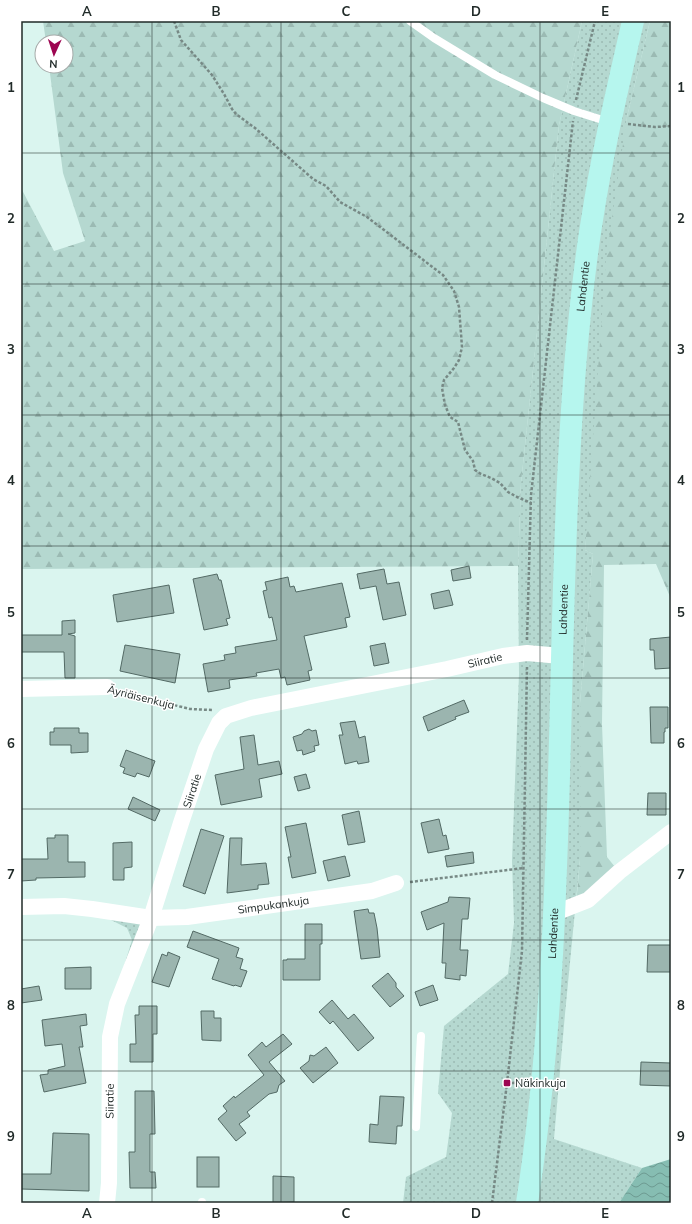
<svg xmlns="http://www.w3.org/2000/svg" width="692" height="1224" viewBox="0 0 692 1224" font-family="Mulish,sans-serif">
	<defs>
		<pattern id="grass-dots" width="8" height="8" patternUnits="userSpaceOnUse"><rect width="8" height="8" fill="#b5d8d0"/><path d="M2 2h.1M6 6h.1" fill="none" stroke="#9bbab3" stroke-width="1.8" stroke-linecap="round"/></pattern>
		<pattern id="forest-firs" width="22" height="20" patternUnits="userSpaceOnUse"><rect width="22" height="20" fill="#b5d8d0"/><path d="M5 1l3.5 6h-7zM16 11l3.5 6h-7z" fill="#9bbab3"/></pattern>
		<pattern id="water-waves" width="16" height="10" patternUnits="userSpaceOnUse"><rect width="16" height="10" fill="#86bdb2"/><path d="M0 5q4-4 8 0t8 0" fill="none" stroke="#6d9a91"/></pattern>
	</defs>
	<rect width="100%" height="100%" fill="#daf5ef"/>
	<g fill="url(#grass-dots)">
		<path d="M582,21h68l-23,96 -42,433 8,4 -13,149v156l-15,155 -11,125 88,29 -23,35h-216l3,-26 40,-20 6,-44 -14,-20 6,-67 64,-52 6,-51 -2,-62 7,-187 -1,-108 3,-83 38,-358z"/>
		<path d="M101,915l50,3 -44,103 25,-81 -5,-12z"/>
	</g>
	<g fill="url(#forest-firs)">
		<path d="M43,21h539l-23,104 -38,358 -3,83 -497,3v-381l33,63 31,-10 -22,-68 -14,-107h17v-24h-20z"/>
		<path d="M650,21h21v578l-15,-35 -52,1 -2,159 5,133 12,15 -43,33 4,-46v-156l13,-149 -8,-4 21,-291 21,-142z"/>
	</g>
	<path fill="url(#water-waves)" d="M671,1159v44h-52l23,-35z"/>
	<g fill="#9bb5af" stroke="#536a65">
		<path d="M469,566l2,12 -18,3 -2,-11z"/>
		<path d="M384,569l3,15 12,-2 7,33 -23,5 -7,-34 -16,3 -3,-15z"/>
		<path d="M217,574l2,6h2l9,38 -4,1 2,6 -24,5 -11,-51z"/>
		<path d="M288,577l2,10 4,-1 2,6 46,-9 8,34 -5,1 2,9 -43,9 8,34 -4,1 2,9 -23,5 -2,-8 -4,1 -2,-9 -23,4 1,3 -28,4 1,8 -22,4 -5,-28 22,-4 -1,-5 12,-2 -1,-6 42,-7 -5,-23 -3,1 -6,-27 4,-1 -2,-8z"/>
		<path d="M169,585l5,28 -57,9 -4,-27z"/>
		<path d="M449,590l4,15 -19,4 -3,-15z"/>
		<path d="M75,620v13l-7,1 7,2v42h-10l-1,-26h-43v-17h41v-14z"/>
		<path d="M671,637v31l-16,1 -1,-19h-4v-11z"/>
		<path d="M385,643l4,20 -15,3 -4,-20z"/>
		<path d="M125,645l55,9 -5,29 -55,-12z"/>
		<path d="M464,700l5,12 -14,5 1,2 -28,12 -5,-14z"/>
		<path d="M650,707h18v21h-3v4h-1v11h-13z"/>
		<path d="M355,721l4,17 6,-2 4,26 -11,2 -1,-3 -12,3 -6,-29h4l-3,-12z"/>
		<path d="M54,728h25v5h9v19l-17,1v-8h-21v-13h4z"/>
		<path d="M309,729l3,2 4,-1 3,15 -5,1 1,5 -12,4 -1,-5 -5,1 -4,-14 9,-3 2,-3z"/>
		<path d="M254,735l4,30 21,-4 3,13 -23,5 3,18 -41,8 -6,-30 29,-6 -4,-32z"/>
		<path d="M126,750l29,11 -6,16 -12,-4 -2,4 -12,-4 2,-5 -5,-2z"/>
		<path d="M306,774l4,14 -12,3 -4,-14z"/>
		<path d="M648,793h18v22h-19z"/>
		<path d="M133,797l27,13 -5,11 -27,-12z"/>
		<path d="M359,811l6,31 -17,3 -6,-30z"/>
		<path d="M439,819l4,17 3,-1 3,14 -21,4 -7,-30z"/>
		<path d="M306,823l10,50 -24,5 -4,-21h3l-6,-30z"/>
		<path d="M201,829l23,7 -19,58 -22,-8z"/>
		<path d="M55,835h13v27h17v15l-49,1v2l-15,1v-22h27l-1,-21h8z"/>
		<path d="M230,838h12l-1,27 25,-2 3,21 -11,1v4l-31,4z"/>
		<path d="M132,842v25l-8,1v12h-11v-37z"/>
		<path d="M473,852l1,11 -27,4 -2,-11z"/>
		<path d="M345,856l5,20 -22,5 -5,-20z"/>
		<path d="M449,897l21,1 -2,21h-6l-2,31h8l-2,26 -6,-1v5l-15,-2 1,-15h-4l2,-40 -17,7 -6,-18 27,-10z"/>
		<path d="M368,909l1,4h5l3,15 3,29 -19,2 -7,-48z"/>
		<path d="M305,924h17v20h-2v36h-37v-20h4v-1h18z"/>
		<path d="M193,931l46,17 -3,9 7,2 -3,10 7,2 -6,16 -6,-2 -1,1 -22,-7 7,-20 -32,-12z"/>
		<path d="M648,945h23v27h-24z"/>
		<path d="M168,952l12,5 -11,30 -17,-5 10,-28 5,2z"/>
		<path d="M91,967v22h-26v-21z"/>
		<path d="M388,973l8,10v4l8,9 -14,11 -18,-21z"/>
		<path d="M433,985l5,15 -18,6 -5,-14z"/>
		<path d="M39,986l3,14 -21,3v-14z"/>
		<path d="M332,1000l16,19 6,-5 20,24 -16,13 -25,-30 -3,3 -11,-12z"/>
		<path d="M139,1006h18v28h-4v28h-23v-18h6l-1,-29h4z"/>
		<path d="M201,1011h13v7h7v23l-19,-1z"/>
		<path d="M86,1014l1,11 -7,1 3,21h-4l7,36 -42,9 -4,-17 8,-1v-4l17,-4 -3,-22 -17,2 -3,-26z"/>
		<path d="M283,1034l9,10 -23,18 16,19 -6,4 -2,7 -8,2 -22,18 3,4 -11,8 7,9 -10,8 -18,-22 9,-8 -4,-5 11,-10 1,2 29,-23 -16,-20 14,-13 4,5z"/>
		<path d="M326,1047l12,16 -25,20 -13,-15 9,-7 1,-6 4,1z"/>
		<path d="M641,1062l30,1v23l-31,-1z"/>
		<path d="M135,1091h19l1,43h-5v38h5l1,16h-26l-1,-36h6z"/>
		<path d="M380,1096l24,1 -2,29h-5l-1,18 -27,-2 1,-18 8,1z"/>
		<path d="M53,1133l36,1v57l-68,-2v-15h30z"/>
		<rect x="197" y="1157" width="22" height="30"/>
		<path d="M273,1176l21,1v25l-21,1z"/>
	</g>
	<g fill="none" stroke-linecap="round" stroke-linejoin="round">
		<g stroke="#778985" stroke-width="2.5" stroke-dasharray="3 2" stroke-linecap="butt">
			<path d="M174,21l7,19 31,35 12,19 8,15 4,5 19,14 58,51 13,7 14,16 27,15 76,58 11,16 5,16 3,40 -3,13 -5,8 -10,12 -2,8 3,17 5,12 8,5 7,28 8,11 2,9 6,4 10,4 9,5 8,9 9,5 14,6"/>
			<path d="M576,100l19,-79"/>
			<path d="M628,124l27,3 16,-1"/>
			<path d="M527,640l4,-145 42,-374"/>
			<path d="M121,692l69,17 22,1"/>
			<path d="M410,882l114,-14"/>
			<path d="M507,1083h17"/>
			<path d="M492,1203l15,-120 15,-132 5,-284"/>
		</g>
		<g stroke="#fff" stroke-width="8">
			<path d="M410,21l24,17 61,37 48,23 31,13 35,11"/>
			<path d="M416,1127l5,-91"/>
			<path d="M202,1203v-1"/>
		</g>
		<g stroke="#fff" stroke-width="16">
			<path d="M21,689l86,-2"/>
			<path id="s1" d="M21,907l43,-1 28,3 59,9 36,-1 185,-26 24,-8"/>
			<path d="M555,913l33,-13 31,-28 52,-40"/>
			<path id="s2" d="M107,1203l2,-20 1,-146 7,-33 34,-86 30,-95 25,-74 13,-26 7,-7 25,-8 196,-39 56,-13 24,-3 34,3"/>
		</g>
		<path stroke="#b6f6ee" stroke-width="22" id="s3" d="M527,1203c44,-284 25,-573 50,-859 4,-41 8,-83 15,-124 10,-67 26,-133 41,-199"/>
	</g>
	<path fill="none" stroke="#212b29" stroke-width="1" stroke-opacity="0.55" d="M152,21v1182M281,21v1182M411,21v1182M540,21v1182M21,153h650M21,284h650M21,415h650M21,546h650M21,678h650M21,809h650M21,940h650M21,1071h650"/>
	<rect fill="#9d0551" stroke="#fff" stroke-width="1.5" x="503" y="1079" width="8" height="8" rx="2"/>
	<g text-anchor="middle" stroke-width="3" stroke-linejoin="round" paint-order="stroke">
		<g font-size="11" fill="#212b29" stroke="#fff">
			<text dy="4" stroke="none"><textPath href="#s3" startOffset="919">Lahdentie</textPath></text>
			<text dy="4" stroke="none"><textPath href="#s3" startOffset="595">Lahdentie</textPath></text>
			<text dy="4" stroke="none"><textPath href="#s2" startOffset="774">Siiratie</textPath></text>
			<text transform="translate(141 697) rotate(14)" y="4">Äyriäisenkuja</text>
			<text dy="4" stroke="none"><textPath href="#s2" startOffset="426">Siiratie</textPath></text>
			<text dy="4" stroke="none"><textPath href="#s1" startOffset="254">Simpukankuja</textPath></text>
			<text dy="4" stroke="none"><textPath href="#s3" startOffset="271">Lahdentie</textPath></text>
			<text dy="4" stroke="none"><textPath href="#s2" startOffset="102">Siiratie</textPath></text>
		</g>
		<g font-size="11" fill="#212b29" stroke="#fff" text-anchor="start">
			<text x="515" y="1087">Näkinkuja</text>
		</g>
	</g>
	<rect width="692" height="1224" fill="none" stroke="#ffffff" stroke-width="44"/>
	<g transform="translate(54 54) rotate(183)"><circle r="19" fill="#ffffff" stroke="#a6aaa9"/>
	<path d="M0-3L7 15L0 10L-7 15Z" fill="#9d0551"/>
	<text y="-6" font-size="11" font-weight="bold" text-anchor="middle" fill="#212b29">N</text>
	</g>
	<rect x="22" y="22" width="648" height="1180" fill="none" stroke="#212b29" stroke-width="1.5"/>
	<g font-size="13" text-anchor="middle" font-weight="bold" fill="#212b29">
		<text x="87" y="16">A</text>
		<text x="216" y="16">B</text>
		<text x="346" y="16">C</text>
		<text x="476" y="16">D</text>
		<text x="605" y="16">E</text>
		<text x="11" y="92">1</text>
		<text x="681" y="92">1</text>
		<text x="11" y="223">2</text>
		<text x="681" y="223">2</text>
		<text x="11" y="354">3</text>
		<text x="681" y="354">3</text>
		<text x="11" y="485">4</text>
		<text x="681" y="485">4</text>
		<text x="11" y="617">5</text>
		<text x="681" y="617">5</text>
		<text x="11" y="748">6</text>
		<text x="681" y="748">6</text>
		<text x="11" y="879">7</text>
		<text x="681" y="879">7</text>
		<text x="11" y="1010">8</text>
		<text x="681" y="1010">8</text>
		<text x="11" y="1141">9</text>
		<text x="681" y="1141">9</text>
		<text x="87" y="1218">A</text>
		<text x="216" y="1218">B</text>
		<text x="346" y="1218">C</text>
		<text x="476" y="1218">D</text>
		<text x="605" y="1218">E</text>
	</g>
</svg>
